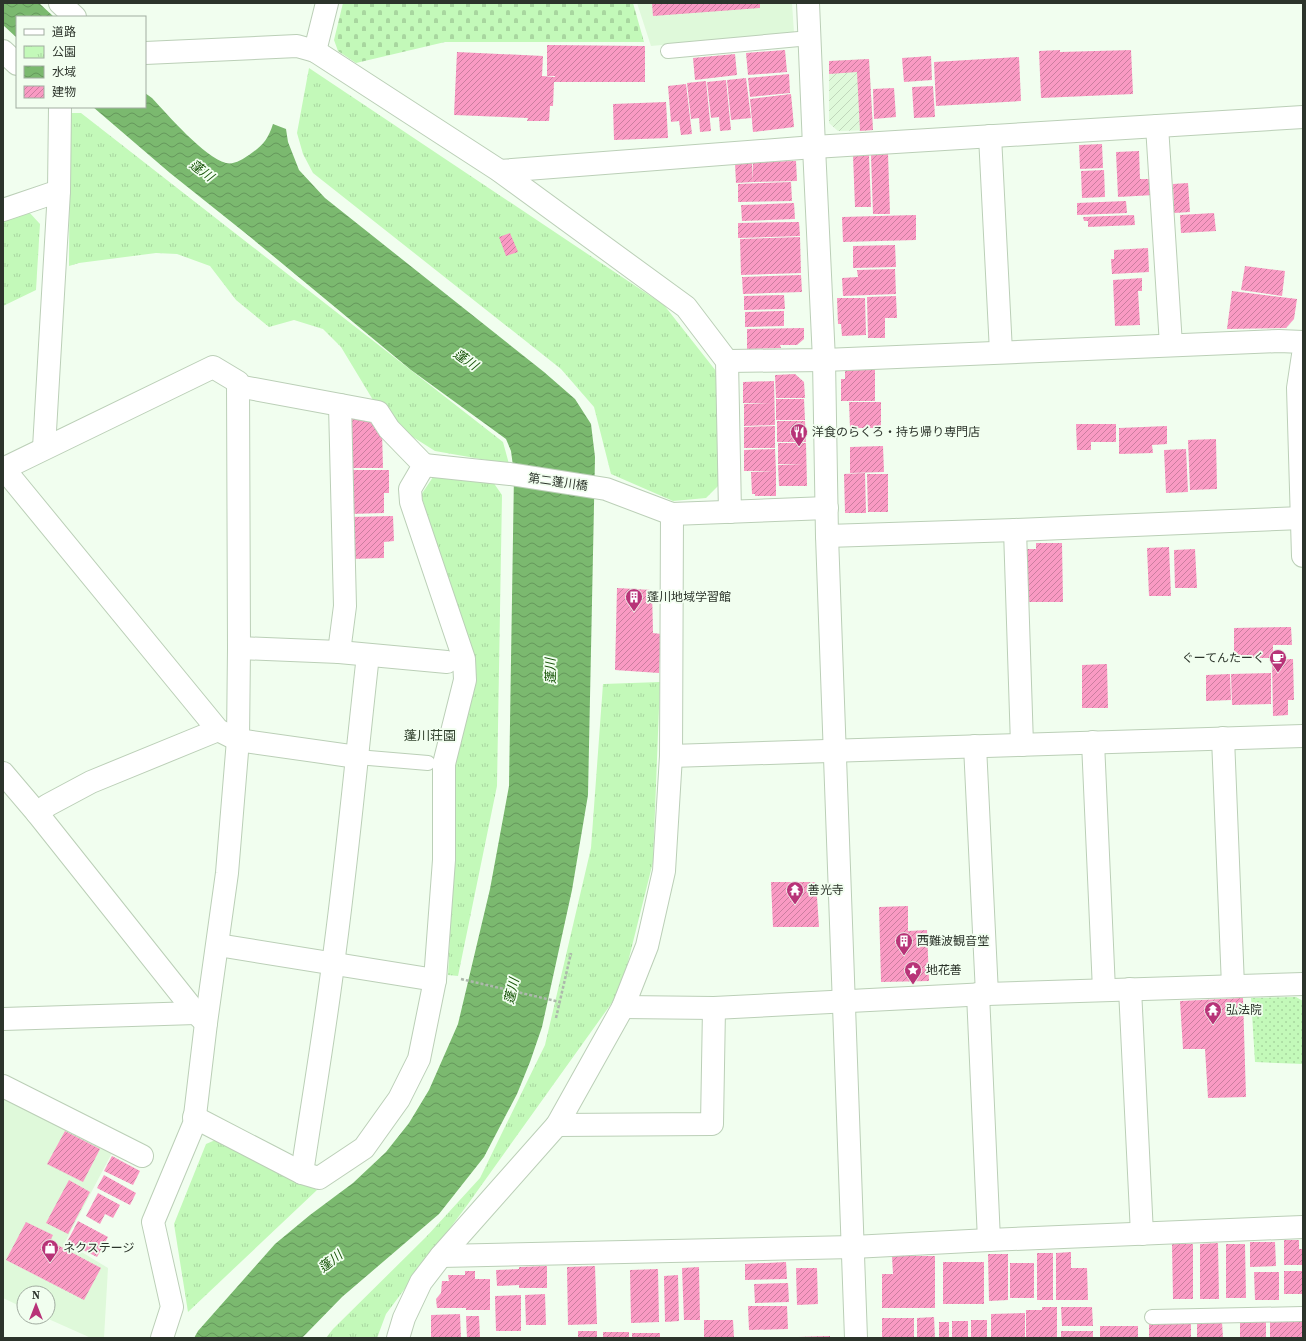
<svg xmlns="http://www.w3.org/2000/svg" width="1306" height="1341" viewBox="0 0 1306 1341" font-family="'Source Serif 4','Noto Sans JP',serif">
	<defs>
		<pattern id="industrial-furrows" width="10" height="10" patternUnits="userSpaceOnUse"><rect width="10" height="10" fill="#dff9da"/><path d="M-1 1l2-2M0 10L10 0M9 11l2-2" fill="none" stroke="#c0d6bb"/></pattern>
		<pattern id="grass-dots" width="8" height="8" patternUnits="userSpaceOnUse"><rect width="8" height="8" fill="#c3f9b9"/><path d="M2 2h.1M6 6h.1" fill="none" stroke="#a8d69f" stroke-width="1.8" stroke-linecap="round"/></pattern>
		<pattern id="cemetery-stones" width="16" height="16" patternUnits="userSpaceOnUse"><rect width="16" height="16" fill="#c3f9b9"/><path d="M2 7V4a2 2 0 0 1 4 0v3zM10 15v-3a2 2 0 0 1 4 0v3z" fill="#a8d69f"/></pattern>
		<pattern id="park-tufts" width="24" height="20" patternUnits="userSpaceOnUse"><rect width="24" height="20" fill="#c3f9b9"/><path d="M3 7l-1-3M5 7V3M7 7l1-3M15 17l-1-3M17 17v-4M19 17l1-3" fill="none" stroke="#a8d69f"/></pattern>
		<pattern id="water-waves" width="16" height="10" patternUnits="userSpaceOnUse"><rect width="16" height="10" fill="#7bb96f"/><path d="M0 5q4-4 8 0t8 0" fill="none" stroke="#65975b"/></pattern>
		<pattern id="building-hatch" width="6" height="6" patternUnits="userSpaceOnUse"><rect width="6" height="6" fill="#f99ac3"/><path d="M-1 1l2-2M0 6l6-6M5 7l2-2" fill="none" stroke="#ca7e9f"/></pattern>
	</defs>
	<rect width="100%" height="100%" fill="#f1feef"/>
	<g fill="#dff9da">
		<path d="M637,3h155l2,30 -143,13z"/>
		<path d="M3,1096l109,57 -47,89 43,26 -4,70h-13l-47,-21h4v-24h-24v15l-21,-10z"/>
	</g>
	<path fill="url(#industrial-furrows)" d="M869,59l4,71 -35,1 -9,-8v-62z"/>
	<path fill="url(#grass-dots)" d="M1296,997l7,4v63l-48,-2 -4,-64z"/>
	<path fill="url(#cemetery-stones)" d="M343,3h290l11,39h-199l-89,21 -18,-12 -4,-11z"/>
	<g fill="url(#park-tufts)">
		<path d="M309,68l355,237 52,66 3,114 -13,13 -33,3 -62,-27 -17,-67 -33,-38 -248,-196 -10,-19 -6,-21z"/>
		<path d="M70,113h11l422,329 6,22 -74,-13 -30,-19 -32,-32 -32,-53 -18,-18 -29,-9 -25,7 -33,-27 -26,-34 -33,-12 -21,-1 -77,10 -10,3z"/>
		<path d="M28,211l12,13 -4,66 -33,16v-86z"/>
		<path d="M435,474l58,8 9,13 -5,291 -39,190 -10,-1 4,-82 3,-129 20,-96 -54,-173z"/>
		<path d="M660,682l-7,180 -32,128 -153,214 -82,110 -9,24h-51l7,-9 94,-93 53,-58 65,-133 46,-197 12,-164z"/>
		<path d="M220,1138l97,52 -129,122 -14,-88 32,-80z"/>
	</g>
	<g fill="url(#water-waves)">
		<path d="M3,3h36l15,14h-37v21l-14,-13z"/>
		<path d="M145,93l7,5c16,17 52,59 74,65 8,2 17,-4 23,-8 13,-9 19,-15 24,-31l13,5 2,13 11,28 26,28 219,174 31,27 16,25 4,33 -7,338 -16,95 -30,137 -12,35 -13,32 -33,63 -45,57 -97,83 -40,41h-108l4,-7 77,-87 35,-29 43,-32 33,-31 23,-29 20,-33 29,-66 32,-135 19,-103 5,-312 -3,-23 -5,-12 -95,-69 -162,-134 -79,-63 -77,-66h52z"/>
	</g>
	<g fill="url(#building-hatch)">
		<path d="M652,3h108v5l-107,8z"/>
		<path d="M547,45l98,1v36h-91l-1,24h-3l-1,15h-22l1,-3 -74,-3 3,-63 86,4 -1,20 13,1v-1h-8z"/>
		<path d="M785,50l2,22 -39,3 -2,-22z"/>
		<path d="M1060,50v2l71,-2 2,44 -92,4 -2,-47z"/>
		<path d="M735,54l2,21 -42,5 -2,-22z"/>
		<path d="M931,56l1,24 -28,2 -2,-24z"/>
		<path d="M1019,57l2,44 -85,5 -2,-44z"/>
		<path d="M869,59l4,71 -13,1 -3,-59 -28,2v-13z"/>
		<path d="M789,74l1,19 -40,4 -2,-19z"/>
		<path d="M746,78l5,40 -20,2 -4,-40z"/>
		<path d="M726,80l5,50 -11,1 -1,-14 -8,1 -4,-36z"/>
		<path d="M706,81l5,50 -11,1 -1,-14 -8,1 -4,-36z"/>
		<path d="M686,84l6,50 -11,1 -2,-14 -8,1 -3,-36z"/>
		<path d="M933,86l2,31 -21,1 -2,-31z"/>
		<path d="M894,88l2,29 -22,2 -1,-30z"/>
		<path d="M791,94l3,33 -41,5 -3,-33z"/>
		<path d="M666,102l2,36 -54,2 -1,-36z"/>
		<path d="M1102,144l1,24 -23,1 -1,-24z"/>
		<path d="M1139,151l1,28h13l1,16 -36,2 -2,-45z"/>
		<path d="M888,154l2,60h-17l-2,-59z"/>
		<path d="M853,155h16l2,52h-16z"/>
		<path d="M796,161l1,20 -44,1v-20z"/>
		<path d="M752,162l1,20 -17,1 -1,-20z"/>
		<path d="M1104,170l1,27 -23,1 -1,-27z"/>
		<path d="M791,182l1,19 -54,1v-18z"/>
		<path d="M1188,183l2,29 -16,1 -1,-29z"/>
		<path d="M1126,201l1,12 -50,2v-12z"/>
		<path d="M794,203l1,16 -53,2 -1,-16z"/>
		<path d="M1214,213l2,18 -35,2 -1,-18z"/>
		<path d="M916,215v25l-73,2 -1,-25z"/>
		<path d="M1134,215l1,10 -47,2v-6h-4l-1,-4z"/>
		<path d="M799,222l1,14 -62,2v-15z"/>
		<path d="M510,233l8,19 -12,4 -7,-19z"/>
		<path d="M800,237l1,36 -60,2 -1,-36z"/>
		<path d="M895,245l1,22 -43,1v-22z"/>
		<path d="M1148,248l1,24 -37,2 -1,-15h3v-9z"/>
		<path d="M1245,266l40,5 -3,25 -41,-6z"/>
		<path d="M895,269l1,25 -53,2 -1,-18 16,-1 -1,-7z"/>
		<path d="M801,275l1,17 -59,2 -1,-17z"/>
		<path d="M1142,278v13h-4l2,34 -25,1 -2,-46z"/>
		<path d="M1232,291l65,8 -3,20 -8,9 -59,1z"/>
		<path d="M784,295l1,14 -41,1v-14z"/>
		<path d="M896,296l1,22h-12v20h-17l-1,-41z"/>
		<path d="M837,298h28l1,37 -24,1 -1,-12h-3z"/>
		<path d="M784,311v15l-39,1v-15z"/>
		<path d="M804,328v11l-7,6h-17l1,3 -34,1v-20z"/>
		<path d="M845,370h30v31h-34v-22h4z"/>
		<path d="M795,374l9,8 1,16h-29l-1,-23z"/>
		<path d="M774,381l1,44 -31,1v-22l27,-1h-28v-21z"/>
		<path d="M776,399h28l1,21h-29z"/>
		<path d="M849,402h32v26h-31z"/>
		<path d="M351,418h26v15l5,-1 1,36h-32z"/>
		<path d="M777,421h28l1,21h-29z"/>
		<path d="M1076,424h40v18h-25v8h-14z"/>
		<path d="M775,426v22h-31v-21z"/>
		<path d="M1167,426v18l-15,1 1,8 -34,1v-26z"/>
		<path d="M1216,439l1,50 -27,1 -2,-50z"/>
		<path d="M778,443h28l1,43h-28l-1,-21h25l-25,-1z"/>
		<path d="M883,446l1,26 -34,1v-26z"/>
		<path d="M775,449l1,22h-32v-21z"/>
		<path d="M1186,449l2,43 -22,1 -2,-43z"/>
		<path d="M348,470h41v23h-5v20l-35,1z"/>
		<path d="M776,471v25h-21v-2h-3l-1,-22z"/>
		<path d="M865,473l1,40h-21l-1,-39z"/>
		<path d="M867,474h21v38h-20z"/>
		<path d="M393,516l1,25 -10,1v16l-33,1 -1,-42z"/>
		<path d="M1036,543h26l1,59h-37l-1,-53h11z"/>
		<path d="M1169,547l2,49h-22l-2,-48z"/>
		<path d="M1195,549l2,39h-22l-1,-38z"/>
		<path d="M617,588l35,2 1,43 8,1 -2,39 -44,-3z"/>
		<path d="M1291,627l1,18h-19v13h-39v-30z"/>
		<path d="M1293,659l1,41h-6v15l-15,1 -1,-56z"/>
		<path d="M1107,664l1,44h-26v-43z"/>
		<path d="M1271,673v31l-39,1 -1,-31z"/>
		<path d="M1230,674l1,26 -25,1v-26z"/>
		<path d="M771,882h45l3,45h-46z"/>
		<path d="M908,906v25l19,-1 2,51 -48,1 -2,-75z"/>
		<path d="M1243,998l3,99 -38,1 -3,-49h-22l-3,-48z"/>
		<path d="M65,1131l35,18 -17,33 -36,-18z"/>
		<path d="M112,1156l28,15 -7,14 -29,-14z"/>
		<path d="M104,1175l32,18 -6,12 -33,-17z"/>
		<path d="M69,1180l21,12 -22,42 -22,-11z"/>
		<path d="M98,1193l22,12 -7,13 -8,-4 -5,10 -14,-8z"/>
		<path d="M78,1221l30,16 -11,20 -30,-15z"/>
		<path d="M26,1222l27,13 -3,6 51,27 -17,32 -78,-40z"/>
		<path d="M1284,1240h15v9h4v16h-19z"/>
		<path d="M1250,1242h25l1,24 -26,1z"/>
		<path d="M1218,1243l1,56h-19v-55z"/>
		<path d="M1172,1244h21v55h-20z"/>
		<path d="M1226,1244h19l1,54h-20z"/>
		<path d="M1071,1252v16h16l1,32h-32v-47z"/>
		<rect x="1037" y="1253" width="16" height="47"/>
		<path d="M988,1254h20v46l-19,1z"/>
		<path d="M892,1256h43v52h-53v-34h11z"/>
		<path d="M786,1262l1,17 -42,1v-16z"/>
		<rect x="943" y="1262" width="41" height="42"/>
		<rect x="1010" y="1263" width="24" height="35"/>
		<path d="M547,1266v22h-28v-3l-22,1 -1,-16 23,-1v-2z"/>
		<path d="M595,1266l2,58 -29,1 -1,-58z"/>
		<path d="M699,1267l1,53h-16l-2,-52z"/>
		<path d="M796,1268h21l1,36 -21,1z"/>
		<path d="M658,1269l1,53 -28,1 -1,-53z"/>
		<path d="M465,1271h10v8h15v31h-24v-2h-29l-1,-9 5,-6 1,-12h7l-1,-6h17z"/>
		<rect x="1284" y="1271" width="19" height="23"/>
		<path d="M1254,1272h25v28h-24z"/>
		<path d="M678,1275l1,46 -14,1 -1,-46z"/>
		<path d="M788,1283l1,19 -34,1 -1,-19z"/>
		<path d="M545,1294l1,31h-20l-1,-30z"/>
		<path d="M521,1295v36h-25l-1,-35z"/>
		<path d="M748,1306h39l1,23 -39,1z"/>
		<path d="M1042,1307h15v31h-31v-28h16z"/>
		<path d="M1061,1307h31l1,19h-31z"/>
		<path d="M1025,1313v25h-34v-24z"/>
		<path d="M460,1314l1,24h-30v-23z"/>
		<path d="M466,1316h13l1,22h-13z"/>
		<path d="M934,1317l1,21h-18v-20z"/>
		<rect x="882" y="1318" width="32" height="20"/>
		<path d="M1303,1318v20h-33v-19z"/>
		<path d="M704,1320h29l1,18h-30z"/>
		<rect x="971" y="1320" width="16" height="18"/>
		<rect x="952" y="1321" width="16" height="17"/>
		<rect x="939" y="1322" width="10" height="16"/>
		<rect x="1149" y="1322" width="42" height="16"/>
		<path d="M1197,1322h25l1,16h-26z"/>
		<rect x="1240" y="1322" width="26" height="16"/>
		<rect x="1100" y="1326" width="38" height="12"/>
		<rect x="578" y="1331" width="19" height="7"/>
		<rect x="1061" y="1331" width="32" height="7"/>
		<rect x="603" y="1332" width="26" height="6"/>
		<rect x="632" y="1333" width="28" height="5"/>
		<path d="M830,1336v2h-32v-1z"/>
	</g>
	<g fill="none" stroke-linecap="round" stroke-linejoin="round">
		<g stroke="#bbcfb7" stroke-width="16">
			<g id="lane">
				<path d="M668,51l142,-13"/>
				<path d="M357,757l71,6"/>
				<path d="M1152,1317l151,-3"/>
			</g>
		</g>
		<g stroke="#bbcfb7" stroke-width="24">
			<g id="street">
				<path d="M60,3l15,14"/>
				<path d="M3,51l14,13"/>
				<path d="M315,51l12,-48"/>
				<path d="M145,53l152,-7 18,5 185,120 186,136 41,54 3,151"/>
				<path d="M1157,126l14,219"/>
				<path d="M990,136l11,216"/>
				<path d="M500,171l314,-24 489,-30"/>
				<path d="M3,210l56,-19"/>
				<path d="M1303,355l-5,33 5,168"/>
				<path d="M727,361l97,-1 455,-19 24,1"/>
				<path d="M44,448l15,-257 1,-84"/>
				<path d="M424,465l86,9 96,15 66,25 155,-6"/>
				<path d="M3,469l210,-102 25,15 1,266 -1,92 -11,133 -21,150 -12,101 -41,98 19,85 -10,31"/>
				<path d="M4,469l214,261 20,10 119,17"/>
				<path d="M1015,530l7,215"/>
				<path d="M827,536l188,-6 287,-12"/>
				<path d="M239,648l100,4 108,10"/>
				<path d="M339,652l6,-46 -5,-201"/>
				<path d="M1223,738l10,248"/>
				<path d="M1093,742l11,248"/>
				<path d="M975,746l12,248"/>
				<path d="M671,756l632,-20"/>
				<path d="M3,773l34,40 159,200 10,10"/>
				<path d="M37,813l11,-8 43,-23 127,-52"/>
				<path d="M218,945l217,35"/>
				<path d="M1130,989l12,245"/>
				<path d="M978,994l11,246"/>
				<path d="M623,1007l91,1 273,-14 316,-10"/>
				<path d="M3,1019l193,-6"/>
				<path d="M3,1086l139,70"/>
				<path d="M194,1117l108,56 17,5 45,-30 35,-49 20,-40 16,-79 9,-120v-96l21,-84 -1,-21 -53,-157 -1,-13 14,-24 -35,-36 -11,-17 -140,-26"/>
				<path d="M557,1125l155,-1 2,-116"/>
				<path d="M302,1173c11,-74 24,-149 33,-224 13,-98 22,-196 33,-294"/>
				<path d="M441,1256l412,-9 136,-7 314,-13"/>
				<path d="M398,1338l6,-20 17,-36 20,-26 116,-131 66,-118 24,-61 17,-75 7,-115 1,-242"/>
			</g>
		</g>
		<g stroke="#bbcfb7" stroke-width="24">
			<path id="secondary" d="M808,3l6,144 10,213 3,176 29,802"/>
		</g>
		<g stroke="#acb8ab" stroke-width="2.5" stroke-dasharray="3 2" stroke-linecap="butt">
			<path d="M461,979l99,23"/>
			<path d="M556,1018l15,-65"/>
		</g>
		<use href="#lane" stroke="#fff" stroke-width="14"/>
		<use href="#street" stroke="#fff" stroke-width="22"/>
		<use href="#secondary" stroke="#fff" stroke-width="22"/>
	</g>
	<defs>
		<g id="restaurant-pin" transform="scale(0.9)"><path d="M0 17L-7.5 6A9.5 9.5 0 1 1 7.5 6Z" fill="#b83378" stroke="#f1feef"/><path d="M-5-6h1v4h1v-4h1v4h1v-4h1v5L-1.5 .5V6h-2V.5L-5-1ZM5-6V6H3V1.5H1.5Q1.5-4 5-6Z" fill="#fff"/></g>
		<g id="building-pin" transform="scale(0.9)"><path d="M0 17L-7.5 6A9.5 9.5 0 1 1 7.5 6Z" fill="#b83378" stroke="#f1feef"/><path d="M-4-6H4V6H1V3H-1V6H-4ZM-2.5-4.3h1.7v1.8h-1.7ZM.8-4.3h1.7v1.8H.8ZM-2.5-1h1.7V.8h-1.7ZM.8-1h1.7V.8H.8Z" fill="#fff"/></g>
		<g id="cafe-pin" transform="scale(0.9)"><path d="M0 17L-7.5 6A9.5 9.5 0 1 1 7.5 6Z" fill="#b83378" stroke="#f1feef"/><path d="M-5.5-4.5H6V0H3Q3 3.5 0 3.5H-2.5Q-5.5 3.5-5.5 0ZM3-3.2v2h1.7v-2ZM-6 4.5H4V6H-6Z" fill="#fff"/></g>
		<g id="temple-pin" transform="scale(0.9)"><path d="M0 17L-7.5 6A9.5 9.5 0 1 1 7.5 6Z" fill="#b83378" stroke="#f1feef"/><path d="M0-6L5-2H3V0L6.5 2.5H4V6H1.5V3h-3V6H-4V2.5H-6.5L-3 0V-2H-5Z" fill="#fff"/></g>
		<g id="sight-pin" transform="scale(0.9)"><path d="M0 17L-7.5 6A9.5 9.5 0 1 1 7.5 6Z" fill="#b83378" stroke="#f1feef"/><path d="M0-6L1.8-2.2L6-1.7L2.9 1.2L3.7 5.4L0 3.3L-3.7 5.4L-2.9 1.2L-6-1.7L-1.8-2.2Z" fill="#fff"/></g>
		<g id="shop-pin" transform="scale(0.9)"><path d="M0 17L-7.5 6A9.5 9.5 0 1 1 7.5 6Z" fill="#b83378" stroke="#f1feef"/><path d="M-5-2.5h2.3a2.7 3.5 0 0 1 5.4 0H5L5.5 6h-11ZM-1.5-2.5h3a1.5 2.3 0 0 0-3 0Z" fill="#fff"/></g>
	</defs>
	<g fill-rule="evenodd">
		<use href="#restaurant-pin" x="799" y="432"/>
		<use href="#building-pin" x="634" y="597"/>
		<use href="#cafe-pin" x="1278" y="658"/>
		<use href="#temple-pin" x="795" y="890"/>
		<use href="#building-pin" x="904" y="941"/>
		<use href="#sight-pin" x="913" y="970"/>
		<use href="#temple-pin" x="1213" y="1010"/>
		<use href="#shop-pin" x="50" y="1248"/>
	</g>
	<g text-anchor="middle" stroke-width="3.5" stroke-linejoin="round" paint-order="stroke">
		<g font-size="12" fill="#2c342b" stroke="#f1feef" text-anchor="start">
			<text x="812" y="436">洋食のらくろ・持ち帰り専門店</text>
			<text x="647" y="601">蓬川地域学習館</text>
			<text x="1265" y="662" text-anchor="end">ぐーてんたーく</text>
			<text x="808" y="894">善光寺</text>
			<text x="917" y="945">西難波観音堂</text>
			<text x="926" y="974">地花善</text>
			<text x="1226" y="1014">弘法院</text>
			<text x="63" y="1252">ネクステージ</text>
		</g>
		<g font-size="12" fill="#2c342b" stroke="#f1feef">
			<text transform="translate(558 482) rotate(8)" y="4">第二蓬川橋</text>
		</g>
		<g font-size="13" font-style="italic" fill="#165407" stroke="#f1feef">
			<text transform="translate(202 170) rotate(37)" y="5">蓬川</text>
			<text transform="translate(466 359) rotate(35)" y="5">蓬川</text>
			<text transform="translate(550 671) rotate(-91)" y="5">蓬川</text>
			<text transform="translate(511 991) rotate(-77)" y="5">蓬川</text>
			<text transform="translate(330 1261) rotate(-39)" y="5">蓬川</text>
		</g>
		<g font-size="13" fill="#33432f" stroke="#f1feef">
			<text x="430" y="740">蓬川荘園</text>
		</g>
	</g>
	<rect width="1306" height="1341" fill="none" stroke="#2c342b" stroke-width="8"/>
	<rect x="16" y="16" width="130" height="92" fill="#f1feef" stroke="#a2ada1"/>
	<rect x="24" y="29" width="20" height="6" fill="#ffffff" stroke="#a2ada1"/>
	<text x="52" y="36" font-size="12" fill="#2c342b">道路</text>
	<rect x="24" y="46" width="20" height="12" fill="url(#park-tufts)" stroke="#a2ada1"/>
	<text x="52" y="56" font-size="12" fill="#2c342b">公園</text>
	<rect x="24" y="66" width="20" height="12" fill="url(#water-waves)" stroke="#a2ada1"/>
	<text x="52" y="76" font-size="12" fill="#2c342b">水域</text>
	<rect x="24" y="86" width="20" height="12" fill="url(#building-hatch)" stroke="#a2ada1"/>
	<text x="52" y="96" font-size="12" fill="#2c342b">建物</text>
	<g transform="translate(36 1305)"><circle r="19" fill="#f1feef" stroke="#a2ada1"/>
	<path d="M0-3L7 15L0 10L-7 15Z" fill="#b83378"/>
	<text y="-6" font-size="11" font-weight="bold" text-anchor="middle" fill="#2c342b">N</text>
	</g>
</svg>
